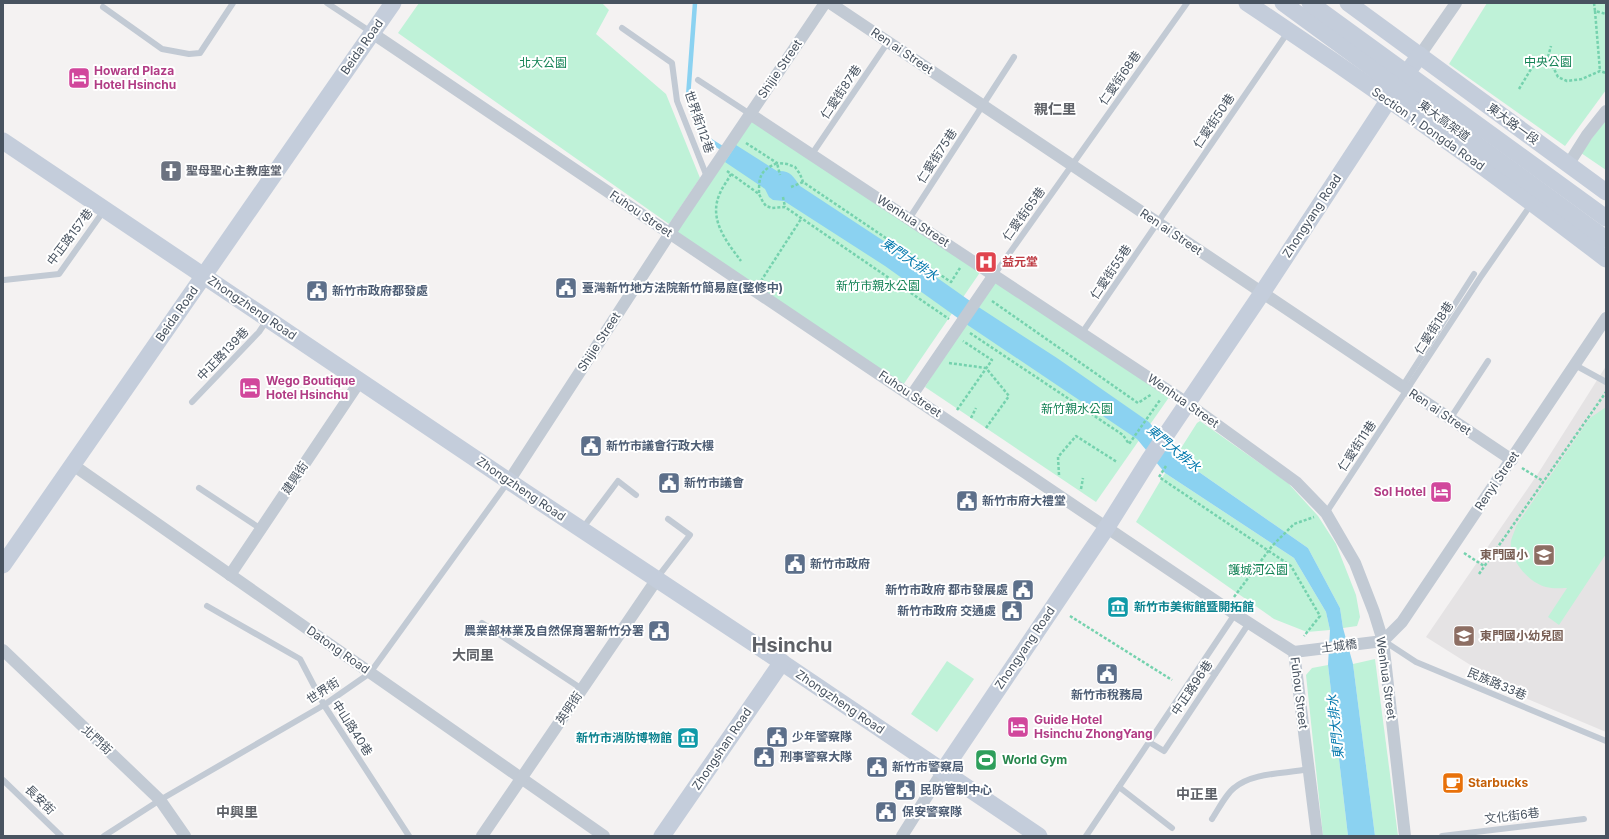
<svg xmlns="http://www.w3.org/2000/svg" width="1609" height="839" viewBox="0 0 1609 839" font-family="Inter,'Noto Sans TC',sans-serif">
	<rect width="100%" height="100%" fill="#f4f2f2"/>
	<path fill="#e5e3e4" d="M1606,366v366l-88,-37 -92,-58 113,-165z"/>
	<g fill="#bff2d8">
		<path d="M419,3h183l7,7 -13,24 70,60 34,84 -31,46 -271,-191z"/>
		<path d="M1487,3h119v87l-41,56 -116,-82z"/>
		<path d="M750,114l233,154 -82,120 -231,-155z"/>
		<path d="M1606,119v51l-25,-17z"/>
		<path d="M995,276l177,117 -76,109 -171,-115z"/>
		<path d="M1606,407v147l-47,71 -11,-8 19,-29c-6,0 -14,1 -21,-1 -17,-4 -38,-28 -35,-46 1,-5 4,-10 5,-15l74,-108z"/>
		<path d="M1200,421l88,62 30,33 18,28 20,51 4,22 -3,9 -14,2 -3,-20 -32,-60 -132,-92 21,-33z"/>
		<path d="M1165,473l129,85 32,54 4,18 -23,2 -33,-13 -138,-97z"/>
		<path d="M1375,659l23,177h-23l-22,-172z"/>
		<path d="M947,661l27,18 -37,53 -26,-18z"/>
		<path d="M1328,665l20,171h-25l-17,-161 6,-7z"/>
	</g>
	<path fill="#8bd2f1" d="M736,145l41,26c13,-1 16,5 23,15l102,67 78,55 77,50 92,64 27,34 132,92 32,60 3,20 10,36 22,172h-27l-20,-171 2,-35 -4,-18 -32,-54 -129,-85 -28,-34 -168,-113 -84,-60 -101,-65 -11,-1 -4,-3 -4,-8 -40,-27z"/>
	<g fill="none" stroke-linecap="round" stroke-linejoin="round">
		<path stroke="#8bd2f1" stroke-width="4.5" d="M695,3l-7,94 13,38 24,15"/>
		<g stroke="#75d2ae" stroke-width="2.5" stroke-dasharray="3 2" stroke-linecap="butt">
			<path d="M1594,3l1,8 11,3"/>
			<path d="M1595,11l5,60"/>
			<path d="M1548,57l3,-11"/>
			<path d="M1519,89l12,-20 11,-12h6l10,20 9,4 15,-2 18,-8 6,2"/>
			<path d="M746,143l31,20 10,1 8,3 5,7 3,8 148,100 9,-14"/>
			<path d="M727,171l32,23 4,8 3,4 6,2 13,-1 164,112"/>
			<path d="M731,174c-3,6 -8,12 -11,19 -12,26 6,48 21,68"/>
			<path d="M791,187l12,-5"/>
			<path d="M759,193c0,-17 1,-22 18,-30l3,12"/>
			<path d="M783,197l2,10"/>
			<path d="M761,281l40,-62"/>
			<path d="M992,301l146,102 14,-9"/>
			<path d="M970,333l153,102 6,9 31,-44"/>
			<path d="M949,363l37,5 23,28 -23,32"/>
			<path d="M957,410l35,-50 -29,-19"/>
			<path d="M971,418l5,-10"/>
			<path d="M1166,466l-7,11 132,89 29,50 -16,20"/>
			<path d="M1522,468l21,13"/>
			<path d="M1059,475l-1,-18 18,-21 41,26"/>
			<path d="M1081,489l2,-11"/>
			<path d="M1464,553l20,13"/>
			<path d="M1479,574l127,-182"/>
			<path d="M1234,597l38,-51 22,-22 20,-7"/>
			<path d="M1070,616l102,64"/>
		</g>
		<g stroke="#c2cad4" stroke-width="6">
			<path d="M327,3l44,29"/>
			<path d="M103,7l59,42 27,5 11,-1 33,-50"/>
			<path d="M622,28l50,35 5,38 30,76"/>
			<path d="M698,80l52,34"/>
			<path d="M812,154l76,-112"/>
			<path d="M909,219l105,-162"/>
			<path d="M994,275l193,-272"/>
			<path d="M4,280l55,-6 46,-65"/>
			<path d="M1082,333l206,-301"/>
			<path d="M1575,365l31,17"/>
			<path d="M1402,387l72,-113"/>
			<path d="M192,402l67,-70 8,-12"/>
			<path d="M1450,419l38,-58"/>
			<path d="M199,488l62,41"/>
			<path d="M1326,513l154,-235 52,-75"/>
			<path d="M582,529l36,-48 18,14"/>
			<path d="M657,578l33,-43 -22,-16"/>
			<path d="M207,606l93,53 24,46 85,131"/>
			<path d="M482,623l100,66"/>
			<path d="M1384,641l32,21 190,79"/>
			<path d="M1201,665l14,9"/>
			<path d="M1149,742l15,9 85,-128"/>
			<path d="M3,780l58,56"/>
			<path d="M1119,787l53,41"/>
			<path d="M1212,819c6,-9 14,-25 22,-31 19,-16 51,-14 75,-19"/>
			<path d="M104,836l56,-36 164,-95 46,-32 138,-191"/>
			<path d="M1086,836l149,-222"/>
			<path d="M1442,836l142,-17"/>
		</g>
		<g stroke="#c2cad4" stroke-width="12">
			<path d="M830,3l682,457"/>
			<path d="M372,33l863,581 59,38 23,184"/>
			<path d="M1420,55l36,-52"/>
			<path d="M750,114l437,289 109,79 30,31 29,50 19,49 9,29 22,195"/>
			<path d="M1568,165l19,-30 19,-24"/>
			<path d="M912,395l82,-120"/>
			<path d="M73,465l531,371"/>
			<path d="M509,481l169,-260 147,-218"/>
			<path d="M230,575l130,-194"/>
			<path d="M3,650l157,150 25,36"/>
			<path d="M1294,652l89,-11 19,-19 204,-304"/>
			<path d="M482,836l175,-257"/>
			<path d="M902,836l41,-65"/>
		</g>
		<g stroke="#c4cddb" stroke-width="17">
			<path d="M1247,3c122,81 242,166 359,256"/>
			<path d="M1348,3l258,189"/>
			<path d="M3,141l519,349 234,155 283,191"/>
			<path d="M3,565l390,-562"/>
			<path d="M943,771l164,-244 42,-67 113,-167 139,-212 19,-26"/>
			<path d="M662,836l120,-174"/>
		</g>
		<g stroke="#c4cddb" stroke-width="17">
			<path d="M1283,3l323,236"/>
			<path d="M1310,3l296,215"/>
		</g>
	</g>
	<defs>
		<g id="hotel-square" transform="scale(1.15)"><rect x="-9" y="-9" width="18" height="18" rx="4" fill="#d1479c" stroke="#fff"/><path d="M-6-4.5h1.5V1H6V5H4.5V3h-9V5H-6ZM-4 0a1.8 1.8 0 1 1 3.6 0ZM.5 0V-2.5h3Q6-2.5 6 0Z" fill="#fff"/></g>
		<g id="church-square" transform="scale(1.15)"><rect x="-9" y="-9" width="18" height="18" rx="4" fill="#6b7280" stroke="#fff"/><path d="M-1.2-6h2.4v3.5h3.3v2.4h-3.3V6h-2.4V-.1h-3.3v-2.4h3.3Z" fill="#fff"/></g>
		<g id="hospital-square" transform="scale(1.15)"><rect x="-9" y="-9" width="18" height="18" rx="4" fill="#e0444e" stroke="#fff"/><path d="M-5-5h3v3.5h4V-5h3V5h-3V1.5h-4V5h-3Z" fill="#fff"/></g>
		<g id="civic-square" transform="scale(1.15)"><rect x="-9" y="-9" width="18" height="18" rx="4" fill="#5c6f8a" stroke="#fff"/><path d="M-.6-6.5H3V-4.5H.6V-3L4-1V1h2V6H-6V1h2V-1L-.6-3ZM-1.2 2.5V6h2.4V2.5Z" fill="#fff"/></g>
		<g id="school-square" transform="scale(1.15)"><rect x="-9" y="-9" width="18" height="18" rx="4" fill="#8d6e63" stroke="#fff"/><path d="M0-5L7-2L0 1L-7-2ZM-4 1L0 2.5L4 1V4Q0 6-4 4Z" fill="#fff"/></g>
		<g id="museum-square" transform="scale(1.15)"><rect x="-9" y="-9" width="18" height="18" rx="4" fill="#0f9aa8" stroke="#fff"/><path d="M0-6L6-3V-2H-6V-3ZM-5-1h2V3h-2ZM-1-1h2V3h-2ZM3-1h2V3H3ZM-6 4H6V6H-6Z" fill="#fff"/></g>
		<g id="stadium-square" transform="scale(1.15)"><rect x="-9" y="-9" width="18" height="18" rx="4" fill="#2e9e5b" stroke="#fff"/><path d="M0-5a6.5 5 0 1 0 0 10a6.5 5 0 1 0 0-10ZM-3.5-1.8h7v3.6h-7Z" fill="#fff"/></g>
		<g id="cafe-square" transform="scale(1.15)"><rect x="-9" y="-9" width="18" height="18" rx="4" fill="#e8710a" stroke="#fff"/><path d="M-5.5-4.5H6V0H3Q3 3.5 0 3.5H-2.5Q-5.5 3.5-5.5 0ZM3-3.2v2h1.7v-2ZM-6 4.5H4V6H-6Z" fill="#fff"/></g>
	</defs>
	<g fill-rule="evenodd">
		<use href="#hotel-square" x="79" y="78"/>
		<use href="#church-square" x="171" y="171"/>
		<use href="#hospital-square" x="986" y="262"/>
		<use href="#civic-square" x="566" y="288"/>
		<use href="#civic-square" x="317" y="291"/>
		<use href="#hotel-square" x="250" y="388"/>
		<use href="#civic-square" x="591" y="446"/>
		<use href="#civic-square" x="669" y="483"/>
		<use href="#hotel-square" x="1441" y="492"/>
		<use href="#civic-square" x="967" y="501"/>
		<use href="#school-square" x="1544" y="555"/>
		<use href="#civic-square" x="795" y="564"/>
		<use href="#civic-square" x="1023" y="590"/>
		<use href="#museum-square" x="1118" y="607"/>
		<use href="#civic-square" x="1012" y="611"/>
		<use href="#civic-square" x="659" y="631"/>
		<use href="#school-square" x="1464" y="636"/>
		<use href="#civic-square" x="1107" y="674"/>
		<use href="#hotel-square" x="1018" y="727"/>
		<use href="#civic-square" x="777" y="737"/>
		<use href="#museum-square" x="688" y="738"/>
		<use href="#civic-square" x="764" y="757"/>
		<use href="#stadium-square" x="986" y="760"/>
		<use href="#civic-square" x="877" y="767"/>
		<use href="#cafe-square" x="1453" y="783"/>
		<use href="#civic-square" x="905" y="790"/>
		<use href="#civic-square" x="886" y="812"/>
	</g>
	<g text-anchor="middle" stroke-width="4" stroke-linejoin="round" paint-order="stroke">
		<g font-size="12" fill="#485360" stroke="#fff">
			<text transform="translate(362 47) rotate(-55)" y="4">Beida Road</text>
			<text transform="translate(902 51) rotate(34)" y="4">Ren ai Street</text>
			<text transform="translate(780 69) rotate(-56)" y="4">Shijie Street</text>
			<text transform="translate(1120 78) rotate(-55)" y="4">仁愛街68巷</text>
			<text transform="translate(841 92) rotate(-56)" y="4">仁愛街87巷</text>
			<text transform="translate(1214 121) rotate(-56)" y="4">仁愛街50巷</text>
			<text transform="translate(1444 121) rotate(36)" y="4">東大高架道</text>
			<text transform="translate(699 122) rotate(71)" y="4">世界街112巷</text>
			<text transform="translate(1513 124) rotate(36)" y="4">東大路一段</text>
			<text transform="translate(1428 129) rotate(35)" y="4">Section 1, Dongda Road</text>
			<text transform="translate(937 156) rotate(-57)" y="4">仁愛街75巷</text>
			<text transform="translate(641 214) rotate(34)" y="4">Fuhou Street</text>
			<text transform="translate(1024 214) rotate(-54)" y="4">仁愛街65巷</text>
			<text transform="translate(1312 216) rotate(-57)" y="4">Zhongyang Road</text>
			<text transform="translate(913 221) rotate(33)" y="4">Wenhua Street</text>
			<text transform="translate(1171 232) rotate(34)" y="4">Ren ai Street</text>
			<text transform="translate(70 237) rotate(-53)" y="4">中正路157巷</text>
			<text transform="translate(1111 272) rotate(-56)" y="4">仁愛街55巷</text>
			<text transform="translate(252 308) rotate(34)" y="4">Zhongzheng Road</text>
			<text transform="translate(177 314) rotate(-55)" y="4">Beida Road</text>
			<text transform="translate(1434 328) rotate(-57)" y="4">仁愛街18巷</text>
			<text transform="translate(599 342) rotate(-57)" y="4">Shijie Street</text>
			<text transform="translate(223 354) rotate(-46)" y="4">中正路139巷</text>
			<text transform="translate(910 394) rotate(34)" y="4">Fuhou Street</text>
			<text transform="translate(1183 401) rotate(35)" y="4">Wenhua Street</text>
			<text transform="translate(1440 412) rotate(34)" y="4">Ren ai Street</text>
			<text transform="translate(1357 446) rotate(-56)" y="4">仁愛街11巷</text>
			<text transform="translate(295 478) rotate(-56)" y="4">建興街</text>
			<text transform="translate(1497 481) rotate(-56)" y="4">Renyi Street</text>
			<text transform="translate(521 489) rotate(34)" y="4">Zhongzheng Road</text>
			<text transform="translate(1339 646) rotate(-7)" y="4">土城橋</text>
			<text transform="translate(1025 648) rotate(-56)" y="4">Zhongyang Road</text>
			<text transform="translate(338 650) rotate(35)" y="4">Datong Road</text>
			<text transform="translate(1386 678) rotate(82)" y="4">Wenhua Street</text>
			<text transform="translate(1497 684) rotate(23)" y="4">民族路33巷</text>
			<text transform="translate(1192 688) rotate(-56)" y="4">中正路96巷</text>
			<text transform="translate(323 691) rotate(-33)" y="4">世界街</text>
			<text transform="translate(1299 693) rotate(83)" y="4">Fuhou Street</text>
			<text transform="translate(840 702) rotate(34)" y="4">Zhongzheng Road</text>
			<text transform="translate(569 708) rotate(-56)" y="4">英明街</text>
			<text transform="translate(352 728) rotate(57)" y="4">中山路40巷</text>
			<text transform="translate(97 740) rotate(43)" y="4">北門街</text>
			<text transform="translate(722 749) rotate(-56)" y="4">Zhongshan Road</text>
			<text transform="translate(40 800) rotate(44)" y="4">長安街</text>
			<text transform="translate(1512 816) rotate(-7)" y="4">文化街6巷</text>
		</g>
		<g font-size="12" fill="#138255" stroke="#fff">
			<text x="1548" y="66">中央公園</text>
			<text x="543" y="67">北大公園</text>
			<text x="878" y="290">新竹市親水公園</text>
			<text x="1077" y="413">新竹親水公園</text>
			<text x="1258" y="574">護城河公園</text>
		</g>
		<g font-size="12" font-weight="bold" fill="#b23c85" stroke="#fff" text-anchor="start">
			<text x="94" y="75">Howard Plaza<tspan x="94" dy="14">Hotel Hsinchu</tspan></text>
			<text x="266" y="385">Wego Boutique<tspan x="266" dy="14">Hotel Hsinchu</tspan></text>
			<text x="1426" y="496" text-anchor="end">Sol Hotel</text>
			<text x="1034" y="724">Guide Hotel<tspan x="1034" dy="14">Hsinchu ZhongYang</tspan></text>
		</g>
		<g font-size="12" font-weight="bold" fill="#5b616d" stroke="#fff" text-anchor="start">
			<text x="186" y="175">聖母聖心主教座堂</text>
		</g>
		<g font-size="12" font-weight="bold" fill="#be3a42" stroke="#fff" text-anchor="start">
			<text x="1002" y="266">益元堂</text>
		</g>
		<g font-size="12" font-weight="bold" fill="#4e5e75" stroke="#fff" text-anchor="start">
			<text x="582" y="292">臺灣新竹地方法院新竹簡易庭(整修中)</text>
			<text x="332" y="295">新竹市政府都發處</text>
			<text x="606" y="450">新竹市議會行政大樓</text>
			<text x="684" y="487">新竹市議會</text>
			<text x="982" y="505">新竹市府大禮堂</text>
			<text x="810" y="568">新竹市政府</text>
			<text x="1008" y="594" text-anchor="end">新竹市政府 都市發展處</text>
			<text x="996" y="615" text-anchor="end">新竹市政府 交通處</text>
			<text x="644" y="635" text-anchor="end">農業部林業及自然保育署新竹分署</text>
			<text x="1107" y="699" text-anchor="middle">新竹市稅務局</text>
			<text x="792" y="741">少年警察隊</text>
			<text x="780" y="761">刑事警察大隊</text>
			<text x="892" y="771">新竹市警察局</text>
			<text x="920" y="794">民防管制中心</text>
			<text x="902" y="816">保安警察隊</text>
		</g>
		<g font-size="12" font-weight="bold" fill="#785e54" stroke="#fff" text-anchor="end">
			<text x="1528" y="559">東門國小</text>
			<text x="1480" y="640" text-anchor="start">東門國小幼兒園</text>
		</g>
		<g font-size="12" font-weight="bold" fill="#0d838f" stroke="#fff" text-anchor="start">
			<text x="1134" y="611">新竹市美術館暨開拓館</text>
			<text x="672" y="742" text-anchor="end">新竹市消防博物館</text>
		</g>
		<g font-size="12" font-weight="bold" fill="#27864d" stroke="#fff" text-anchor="start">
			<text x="1002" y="764">World Gym</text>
		</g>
		<g font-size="12" font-weight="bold" fill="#c56008" stroke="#fff" text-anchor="start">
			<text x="1468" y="787">Starbucks</text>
		</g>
		<g font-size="13" font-style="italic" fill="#067aae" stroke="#fff">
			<text transform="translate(910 259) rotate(34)" y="5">東門大排水</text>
			<text transform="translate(1174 448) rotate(40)" y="5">東門大排水</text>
			<text transform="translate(1335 727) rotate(-96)" y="5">東門大排水</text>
		</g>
		<g font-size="14" font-weight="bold" fill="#5e6167" stroke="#fff">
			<text x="1055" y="114">親仁里</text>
			<text x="473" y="660">大同里</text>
			<text x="1197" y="799">中正里</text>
			<text x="237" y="817">中興里</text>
		</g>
		<g font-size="20" font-weight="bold" fill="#5e6167" stroke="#fff">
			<text x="792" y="652">Hsinchu</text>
		</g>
	</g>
	<rect width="1609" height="839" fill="none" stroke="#485360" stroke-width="8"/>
</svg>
